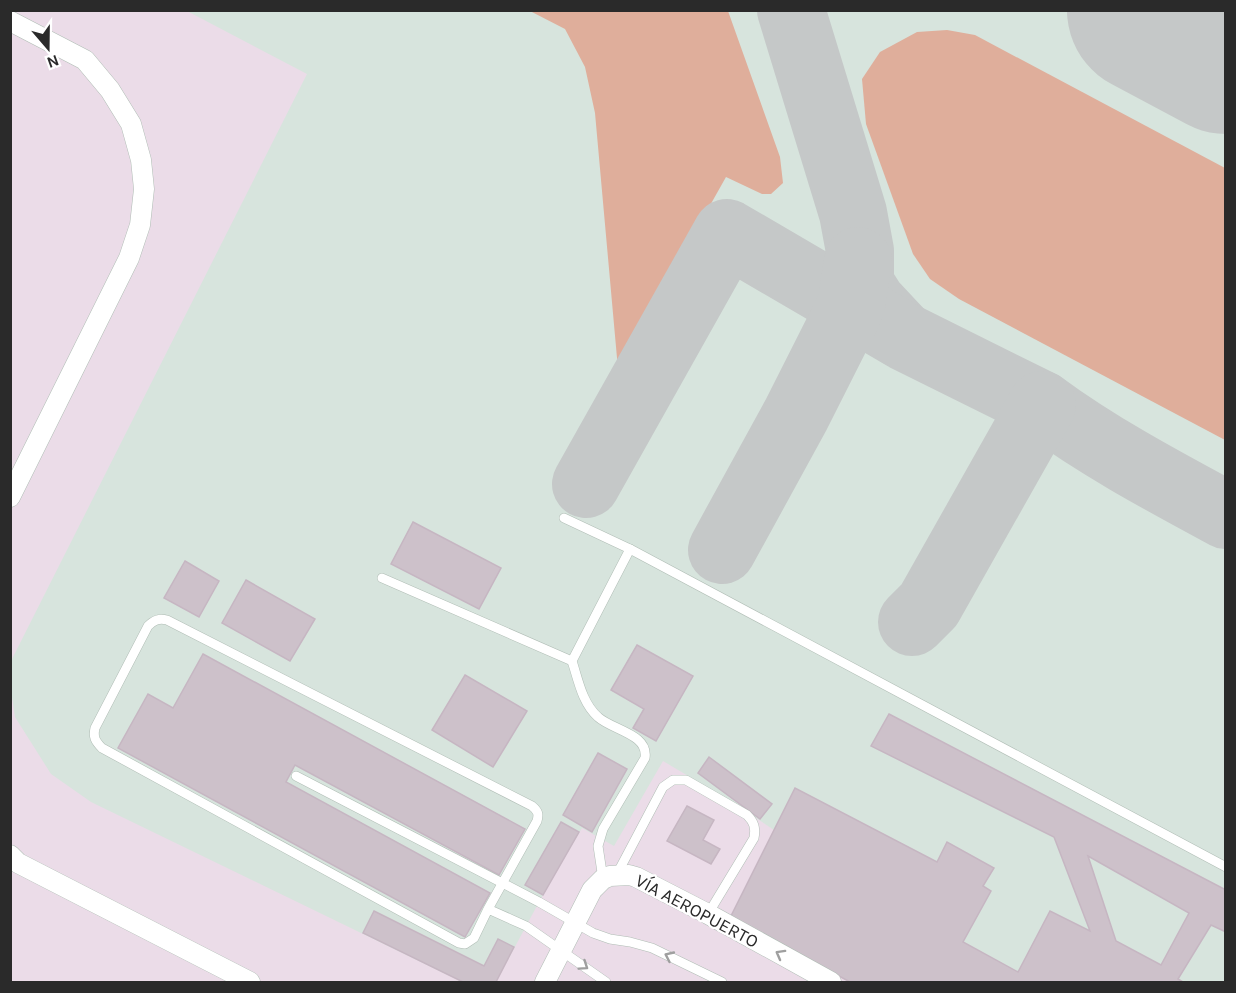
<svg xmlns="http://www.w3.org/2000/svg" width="1236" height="993" viewBox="0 0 1236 993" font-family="Karla,sans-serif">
	<rect width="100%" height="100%" fill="#ebdce8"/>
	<path fill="#d7e4dd" d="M187,11h1038v971h-375l-85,-46 9,-106 -42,-28 -69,-41 -49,85 -32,-18 -43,74 -43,80h-34l-371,-180 -40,-28 -36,-57 -4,-26 -1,-28 297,-589z"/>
	<g fill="#dfae9b">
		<path d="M530,11h198l52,146 3,26 -12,11h-9l-36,-17 -108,192 -23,-256 -10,-46 -20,-38z"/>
		<path d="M947,30l28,5 250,133v272l-266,-141 -29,-20 -17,-25 -47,-130 -4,-45 18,-27 37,-20z"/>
	</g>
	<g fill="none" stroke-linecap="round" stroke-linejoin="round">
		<g stroke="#c5c8c8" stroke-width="68">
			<path d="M791,10l62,203 7,38v33l12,19 29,31"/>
			<path d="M586,484l141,-251 178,104 137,68c57,42 121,76 184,110"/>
			<path d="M722,550l74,-135 55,-109 7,-45"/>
			<path d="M912,622l17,-17 113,-200"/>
		</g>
		<path stroke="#c5c8c8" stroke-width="168" d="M1151,10l75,40"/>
	</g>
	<g fill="#cdc1ca" stroke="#c6b6c2" stroke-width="1.5" fill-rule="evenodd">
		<path d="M413,522l88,46 -22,41 -88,-45z"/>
		<path d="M185,561l34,20 -20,36 -35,-19z"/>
		<path d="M246,580l69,39 -25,42 -68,-38z"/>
		<path d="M637,645l56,31 -37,65 -23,-13 11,-19 -33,-19z"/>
		<path d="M203,654l322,175 -26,46 -204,-110 -9,17 204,111 -25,44 -347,-189 30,-54 25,14z"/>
		<path d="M465,675l62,36 -34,56 -61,-37z"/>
		<path d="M889,714l337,176v42l-15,-7 -33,54 5,3h-333l-85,-46 -36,-16 66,-132 142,74 10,-20 47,26 -11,18 8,5 -28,51 55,30 32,-61 40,20 -36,-94 -183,-91zM1088,856l101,57 -28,52 -45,-24z"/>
		<path d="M598,753l29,16 -35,63 -29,-17z"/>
		<path d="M709,757l63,47 -12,15 -62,-46z"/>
		<path d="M687,806l27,14 -11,20 17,9 -9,15 -44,-23z"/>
		<path d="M561,822l18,10 -36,63 -18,-10z"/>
		<path d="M374,911l110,55 14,-27 16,8 -18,35h-33l-100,-49z"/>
	</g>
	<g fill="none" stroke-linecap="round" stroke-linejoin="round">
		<g stroke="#b0bdb5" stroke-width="10">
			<g id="lane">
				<path d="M564,518l66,31 596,318"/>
				<path d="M382,578l190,83"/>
				<path d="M296,776l243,126 54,31 17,6 20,3 22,6 70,34"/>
				<path d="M617,874l46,-87 10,-7h13l61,35c7,7 9,13 7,23l-46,76"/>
				<path d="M603,879l-5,-33 5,-17 42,-71c4,-24 -33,-28 -47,-41 -16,-14 -20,-38 -26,-56l58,-112"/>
				<path d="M488,909l49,-88c2,-7 1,-10 -5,-15l-365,-186c-8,-2 -13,0 -19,6l-53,102c-2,9 0,13 7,20l357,195 6,1 9,-6 14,-29 38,17 80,56"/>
			</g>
		</g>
		<g stroke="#b0bdb5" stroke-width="21">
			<g id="street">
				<path d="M10,21l75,39 25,30 21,34 10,36 3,29 -4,36 -11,33 -119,239"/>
				<path d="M10,855l8,8 232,119"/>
				<path d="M545,982l47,-92 11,-11 7,-3 19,-1 7,2 72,37 123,68"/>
			</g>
		</g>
		<use href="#lane" stroke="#fff" stroke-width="9"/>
		<use href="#street" stroke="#fff" stroke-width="20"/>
	</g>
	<defs><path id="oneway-chevron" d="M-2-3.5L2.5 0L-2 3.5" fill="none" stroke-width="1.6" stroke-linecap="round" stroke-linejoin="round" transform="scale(1.5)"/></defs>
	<g stroke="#9f9f9f">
		<use href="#oneway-chevron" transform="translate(780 954) rotate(-151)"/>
		<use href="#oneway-chevron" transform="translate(669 956) rotate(-155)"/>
		<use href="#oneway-chevron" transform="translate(584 966) rotate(34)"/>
	</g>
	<g text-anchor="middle" stroke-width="4.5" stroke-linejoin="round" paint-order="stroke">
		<g font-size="18" fill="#2a2a2a" stroke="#fff">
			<text transform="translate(697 911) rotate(28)" y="6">VÍA AEROPUERTO</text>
		</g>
	</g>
	<rect width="1236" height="993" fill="none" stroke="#2a2a2a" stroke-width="24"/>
	<g transform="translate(48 48) rotate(160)" stroke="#ffffff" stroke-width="4.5" paint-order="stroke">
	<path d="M0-4.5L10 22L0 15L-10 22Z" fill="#2a2a2a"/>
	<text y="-9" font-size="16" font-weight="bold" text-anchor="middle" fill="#2a2a2a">N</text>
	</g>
</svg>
